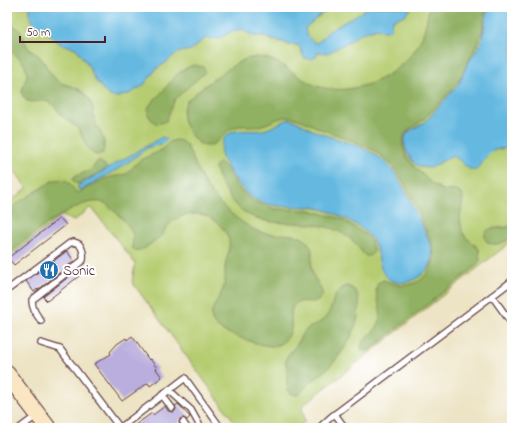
<svg xmlns="http://www.w3.org/2000/svg" width="519" height="435" viewBox="0 0 519 435" font-family="'Indie Flower',sans-serif">
	<rect width="100%" height="100%" fill="#fff"/>
	<filter id="ink" filterUnits="userSpaceOnUse"><feTurbulence type="fractalNoise" baseFrequency=".025" numOctaves="2"/><feDisplacementMap in="SourceGraphic" scale="8" xChannelSelector="R" yChannelSelector="G"/><feConvolveMatrix kernelMatrix="1 2 1 2 8 2 1 2 1" color-interpolation-filters="sRGB"/></filter>
	<filter id="wash" filterUnits="userSpaceOnUse"><feTurbulence type="fractalNoise" baseFrequency=".012" numOctaves="4" result="noise"/><feDisplacementMap in="SourceGraphic" scale="16" xChannelSelector="R" yChannelSelector="G"/><feGaussianBlur stdDeviation="0.9" result="paint"/><feColorMatrix in="noise" values="0 0 0 0 0 0 0 0 0 0 0 0 0 0 0 0 0 1.4 0 .05"/><feComposite in="paint" operator="in"/></filter>
	<g filter="url(#wash)">
		<rect width="100%" height="100%" fill="#ede4c5"/>
		<path fill="#b5cc70" stroke="#80764e" d="M7,7h505v234l-210,165 3,15 -7,7h-59l-107,-146 3,-19 -44,-56 -17,14 -13,-5 -54,43v-55l20,-16 -20,-28z"/>
		<g fill="#90b062" stroke="#6d6846">
			<path d="M429,7h57l-4,26 -22,46 -11,14 -25,26 -18,13 -3,8v5l3,11 8,10 17,17 10,6 6,2 8,-1 7,4 1,4 -3,20 2,13 3,5 14,13 1,11 -5,7 -104,82 -6,3 -4,-3c1,-13 16,-15 19,-29 3,-15 -8,-26 -2,-37l6,-3c5,2 10,4 15,5 23,3 40,-19 33,-41 -13,-28 -26,-72 -53,-90 -16,-11 -37,-17 -55,-24 -10,-3 -26,-14 -37,-13 -12,0 -20,10 -34,9 -7,0 -14,-1 -20,2 -10,3 -16,19 -26,18 -7,0 -12,-6 -16,-11 -5,-8 -10,-15 -8,-25 1,-3 2,-6 4,-9 8,-9 48,-39 59,-42 30,-9 45,18 71,27 36,12 82,-9 101,-41 7,-12 9,-25 11,-38z"/>
			<path d="M9,25c14,1 13,15 20,24 4,3 9,5 12,9 5,6 7,13 12,18 6,8 12,8 21,11 6,2 13,8 16,14 4,6 3,13 5,20 4,12 12,16 8,32l-7,2c-10,-4 -12,-16 -17,-25 -4,-6 -11,-8 -16,-13 -3,-3 -5,-7 -8,-10 -10,-13 -26,2 -32,-11 -4,-8 5,-16 4,-24 -2,-12 -13,-17 -20,-26v-20z"/>
			<path d="M194,65l10,2 1,5 -30,27 -9,22 -9,3c-21,-14 -1,-24 8,-35 8,-11 15,-20 29,-24z"/>
			<path d="M176,140l5,1 5,4c7,12 11,24 17,36 11,19 31,37 50,48 6,3 13,5 20,5 13,1 28,-2 36,10 6,9 1,18 3,27 1,8 14,20 9,27 -7,9 -22,-2 -28,8 -4,7 0,18 -3,27 -3,7 -10,13 -19,13 -10,0 -36,-10 -46,-14 -27,-14 -7,-27 -1,-46 2,-6 1,-12 1,-18 1,-12 8,-22 2,-33 -4,-9 -14,-17 -23,-20 -13,-3 -27,0 -36,11 -3,3 -4,7 -7,10 -4,4 -8,6 -12,9 -5,4 -9,6 -14,6 -5,-5 -1,-10 -2,-16 -2,-10 -20,-25 -28,-32 -26,-10 -78,37 -98,52v-45l45,-29c15,-4 15,-1 23,10l3,2 28,-15 20,-4 14,-14 20,-9 11,-10z"/>
			<path d="M97,162h3l5,3 1,3 -1,2 -27,14 -3,-1 -2,-4 1,-2 17,-7z"/>
			<path d="M220,163l6,5 14,22 13,11 22,8 34,1 33,9 24,16 5,6 3,11 -5,4h-3c-4,-3 -7,-8 -10,-12 -7,-7 -16,-13 -26,-16 -37,-12 -77,8 -103,-35 -5,-8 -10,-16 -12,-25l2,-4z"/>
			<path d="M512,225v13c-8,4 -18,10 -26,3 -7,-18 17,-10 26,-16z"/>
			<path d="M347,286c9,3 11,7 12,16 2,25 -16,52 -33,68 -5,5 -10,8 -15,12 -5,4 -8,9 -13,13 -15,0 -10,-14 -11,-24 0,-3 -2,-8 -1,-12 1,-5 6,-8 9,-12 4,-4 4,-9 8,-14 5,-7 16,-8 22,-15 10,-11 5,-26 22,-32z"/>
		</g>
		<g fill="#65b9e1" stroke="#586c86">
			<path d="M30,7h304l-14,8 -15,13c0,6 6,14 12,15l6,-5 6,-7 34,-20 2,-4h47l-7,8 -13,5 -1,8 -3,3h-4l-7,-3 -16,5 -8,6 -25,14 -10,-1 -2,5 -4,2 -8,-1 -4,-10 -2,-3h-9l-6,-3 -11,-2 -8,-4h-11l-11,-7 -9,2 -16,8 -11,-1 -15,12 -11,2 -7,4 -6,6 -10,6 -14,18 -14,8 -11,3h-6l-6,-4 -11,-13 -6,-13 -13,-19 -16,-4 -14,-13 -11,-7 -5,-7z"/>
			<path d="M488,7h24v141c-25,1 -21,4 -35,22 -12,2 -15,-13 -26,-14l-20,12 -11,-1 -7,-5 -6,-9 -3,-11 1,-4 3,-6 17,-10 33,-37 9,-20 15,-24z"/>
			<path d="M290,119c11,3 19,11 30,14 18,7 38,11 54,21 23,13 32,38 43,61 5,11 11,22 15,34 1,8 0,16 -6,22 -13,14 -37,18 -45,-3 -3,-9 -3,-18 -8,-27 -5,-9 -16,-16 -25,-21 -10,-5 -21,-10 -31,-12 -25,-4 -49,4 -71,-15 -7,-7 -19,-25 -24,-35 -3,-10 0,-22 10,-26 8,-3 22,0 32,-2 9,-2 16,-9 26,-11z"/>
			<path d="M162,137l5,2 -3,4 -17,5 -24,18 -40,23 -3,1 -3,-2 2,-3z"/>
		</g>
		<g id="blocks">
			<g fill="#baaedf">
				<path d="M60,218l6,7 -52,40 -6,-7z"/>
				<path d="M67,251l7,10 -36,29 -1,-1 -3,3 -8,-11z"/>
				<path d="M80,268l3,5 -36,28 -4,-4z"/>
				<path d="M132,336l17,24 1,-1 7,9 -1,1 6,8 -12,9 -2,-3 -26,18 -28,-37 17,-10 -1,-2 7,-8 9,-6 1,2z"/>
				<path d="M178,404l12,13 -3,3 -4,-2 -3,1 -1,3 1,3 -5,3h-44l21,-15 1,2 12,-9 3,5 6,1 2,-3 -1,-3z"/>
			</g>
		</g>
	</g>
	<g filter="url(#ink)">
		<use href="#blocks" fill-opacity="0" stroke="#623d42" stroke-width="1"/>
		<g fill="none" stroke-linecap="round" stroke-linejoin="round">
			<g stroke="#623d42" stroke-width="8">
				<g id="lane">
					<path d="M10,288l60,-45 4,-1 5,2c4,5 5,9 4,16l-51,40c0,9 4,14 9,21"/>
					<path d="M492,296l20,28"/>
					<path d="M41,343l19,6 60,79"/>
					<path d="M169,390l22,20 10,18"/>
					<path d="M162,395l10,13"/>
					<path d="M335,414l10,14"/>
					<path d="M183,422l4,6"/>
					<path d="M20,428l16,-12"/>
					<path d="M120,428l65,-50 33,46 1,4"/>
					<path d="M319,428l12,-11 181,-136"/>
				</g>
			</g>
			<g stroke="#623d42" stroke-width="18">
				<path id="secondary" d="M7,374l41,54"/>
			</g>
			<use href="#lane" stroke="#fff" stroke-width="5.5"/>
			<use href="#secondary" stroke="#fbe6c4" stroke-width="16"/>
		</g>
	</g>
	<defs>
		<g id="restaurant-disc" transform="scale(1)"><circle r="9.5" fill="#1f6fb2" stroke="#fff"/><path d="M-5-6h1v4h1v-4h1v4h1v-4h1v5L-1.5 .5V6h-2V.5L-5-1ZM5-6V6H3V1.5H1.5Q1.5-4 5-6Z" fill="#fff"/></g>
	</defs>
	<g fill-rule="evenodd">
		<use href="#restaurant-disc" x="49" y="270"/>
	</g>
	<g text-anchor="middle" stroke-width="4" stroke-linejoin="round" paint-order="stroke">
		<g font-size="14" fill="#4a1f2b" stroke="#fff" text-anchor="start">
			<text x="63" y="275">Sonic</text>
		</g>
	</g>
	<rect width="519" height="435" fill="none" stroke="#fff" stroke-width="24"/>
	<path d="M20 36v6h85v-6" fill="none" stroke="#4a1f2b" stroke-width="2"/>
	<text x="26" y="36" font-size="12" fill="#4a1f2b" stroke="#ffffff" stroke-width="3" paint-order="stroke">50 m</text>
</svg>
